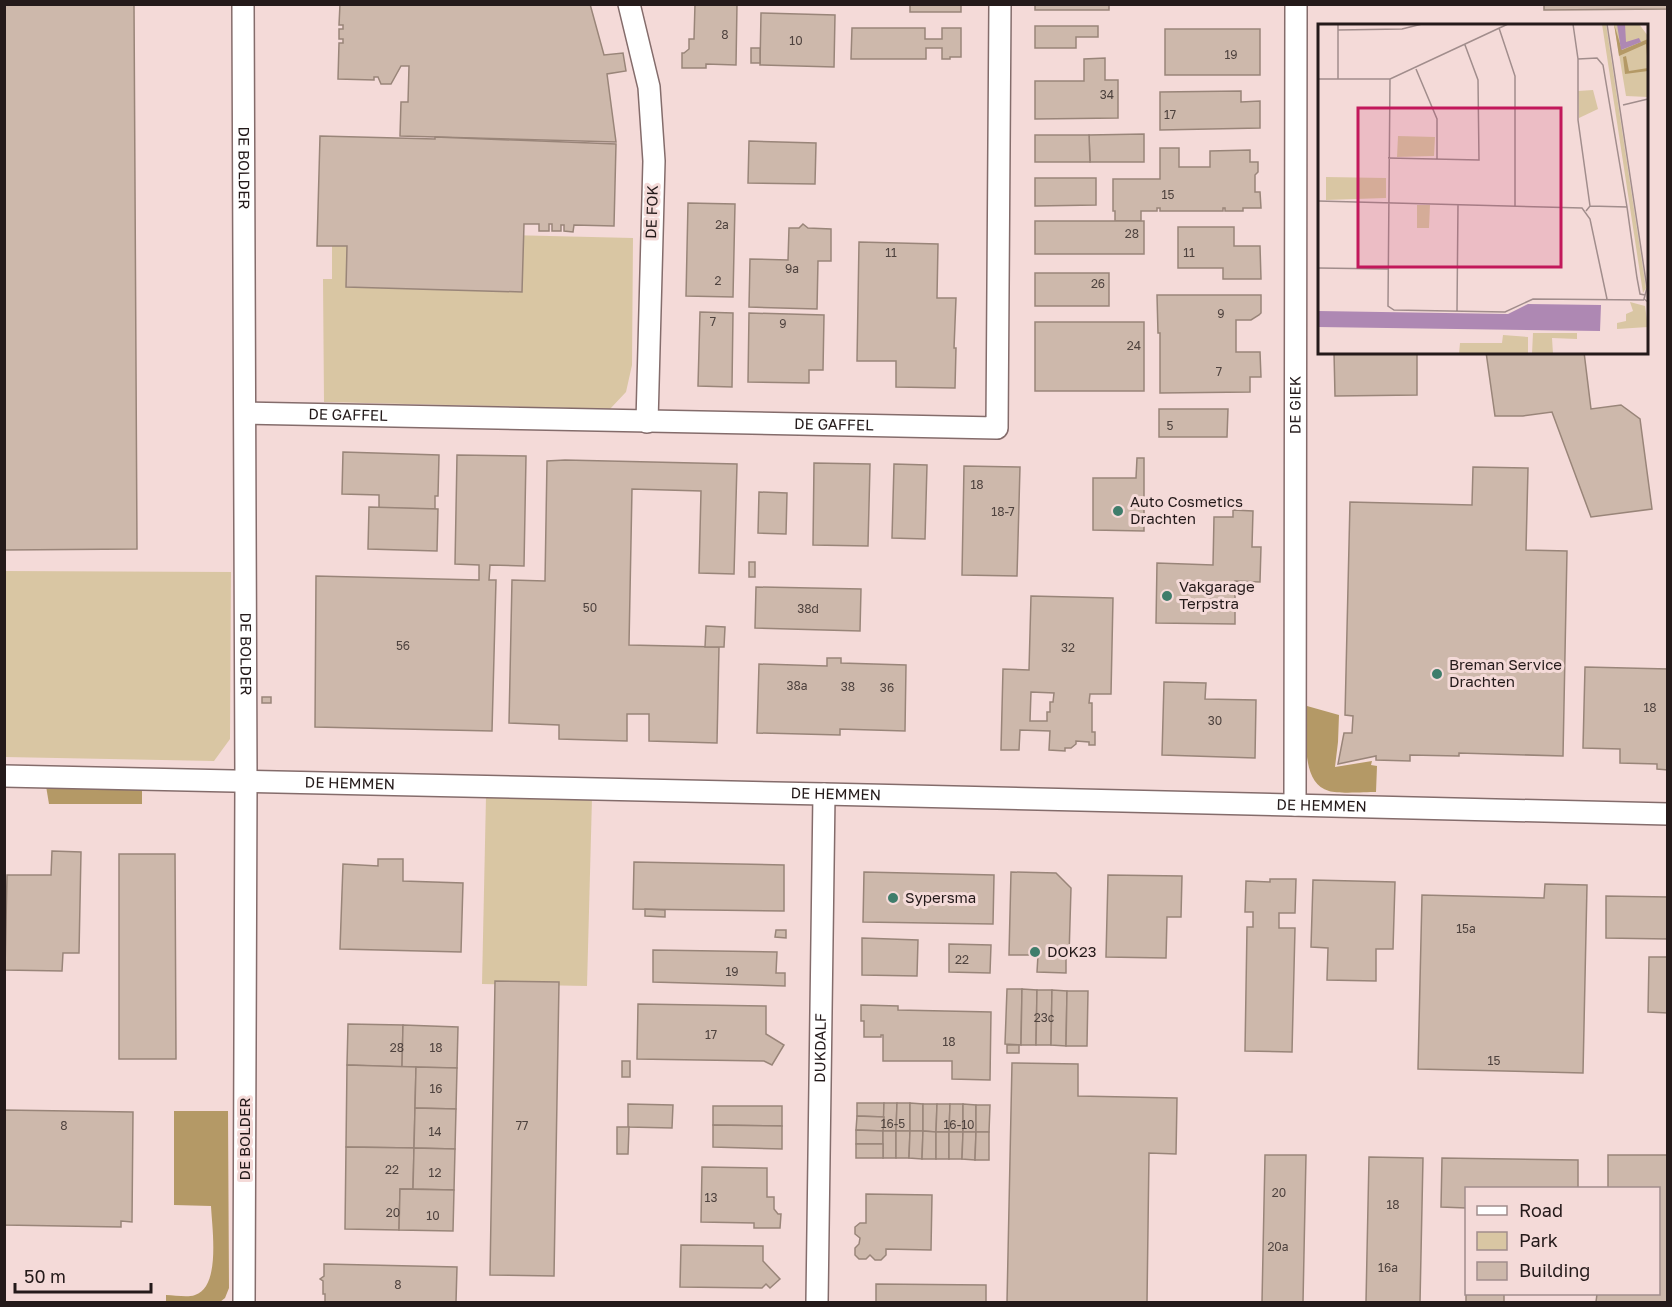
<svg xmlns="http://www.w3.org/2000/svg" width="1672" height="1307" viewBox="0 0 1672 1307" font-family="'Golos Text',sans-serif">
	<rect width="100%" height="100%" fill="#f4dad8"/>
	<g fill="#d9c6a3">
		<path d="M332,231l301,7 -1,127 -6,27 -16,17 -286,-7 -1,-123h9z"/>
		<path d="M5,571l226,1 -1,167 -16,22 -209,-4z"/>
		<path d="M486,796l106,2 -5,188 -105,-2z"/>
	</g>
	<g fill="#b49966">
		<path d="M1307,706l32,9 -1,27 -3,25 37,-6 -1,4 6,1 -1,26c-11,0 -38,2 -47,-1 -30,-8 -22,-61 -22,-85z"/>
		<path d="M46,786l96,2v16h-93z"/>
		<path d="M174,1111h54l1,177 -4,10 -5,4h-54v-7c9,0 21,3 29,0 26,-8 17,-67 16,-89l-37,-1z"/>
	</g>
	<g fill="#cdb8ab" stroke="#998579" stroke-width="1.5" fill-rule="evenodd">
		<path d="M4,4h130l3,545 -133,1z"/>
		<path d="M340,4h250l14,51 19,-2 3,18 -19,3 9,68 -216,-6 1,-34h7l1,-36h-8l-10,18h-10l-3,-7h-4v3l-36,-1 1,-36h4v-4h-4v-10h4v-4h-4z"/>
		<path d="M695,4h42l-1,61 -30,-1v4h-24v-15h2l5,-4v-10h5z"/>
		<rect x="910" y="4" width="51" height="8"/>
		<rect x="1035" y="4" width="74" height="6"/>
		<path d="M1544,4h124v5l-124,1z"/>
		<path d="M761,13l74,2 -1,52 -74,-2z"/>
		<path d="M1035,26h63v11h-22v11h-41z"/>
		<path d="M852,28h73v11h17v-11h19v29h-11v2h-8v-11h-16v11h-75z"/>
		<rect x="1165" y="29" width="95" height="46"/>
		<rect x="751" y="48" width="9" height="15"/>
		<path d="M1105,58v22h13v38l-83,1v-38h49v-22z"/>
		<path d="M1241,91v11l19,-1v27l-100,2v-38z"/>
		<path d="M1144,134v28h-54l-1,-27z"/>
		<path d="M1035,135h54l1,27h-55z"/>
		<path d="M320,136l115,3v-2l181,7 -2,82 -40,-1 -1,7 -9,-1v-6h-3v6h-9v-7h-3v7h-10v-7h-15l-2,68 -176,-5 1,-41h-30z"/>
		<path d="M749,141l67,2 -1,41 -67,-1z"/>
		<path d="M1160,148h19v19h31v-16l40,-1v12h8v10l-3,3v17h5l1,16h-18v3h-18v-3h-2v3h-63v-3h-3v3h-16v10h-26v-10h-2v-32h47z"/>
		<path d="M1035,178h61v27l-61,1z"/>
		<path d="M688,203l47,1 -2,93 -47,-1z"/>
		<rect x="1035" y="221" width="109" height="33"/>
		<path d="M803,224l5,4 23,1v32h-13l-1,48 -68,-2 1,-48 38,1 1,-32h10z"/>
		<path d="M1178,227h56v19h26l1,33h-38v-11h-45z"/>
		<path d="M859,242l79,2 -1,54h19l-2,50h2l-1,40 -59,-1v-26h-39z"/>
		<rect x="1035" y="273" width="74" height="33"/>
		<path d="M1157,295h104v18l-2,2 -8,5h-15v32h24l1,25h-11v15l-90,1v-60h-2z"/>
		<path d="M700,312l33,1 -1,74 -34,-1z"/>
		<path d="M749,313l75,2 -1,55h-14v13l-61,-1z"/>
		<rect x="1035" y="322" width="109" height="69"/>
		<path d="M1334,352h83v43l-82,1z"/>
		<path d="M1486,352h98l7,57 30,-4 19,14 12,90 -61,8 -39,-105 -29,4h-28z"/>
		<path d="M1159,409h69l-1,28h-68z"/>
		<path d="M343,452l96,3 -1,41h-3v13l-56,-1v-13l-37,-1z"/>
		<path d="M457,455l69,1 -2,110 -34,-1 -1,15h7l-4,151 -177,-4 1,-151 163,4v-15l-24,-1z"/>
		<path d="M1137,458h7v73l-51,-1v-52h43z"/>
		<path d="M565,460l172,4 -3,110 -35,-1 2,-82 -69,-2 -3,156 90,2 -2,96 -68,-2v-27h-22v27l-68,-2v-14l-50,-2 3,-143 33,1 2,-120z"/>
		<path d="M814,463l56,1 -2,82 -55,-1z"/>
		<path d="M894,464l33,1 -2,74 -33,-1z"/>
		<path d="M964,466l56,1 -3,109 -55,-1z"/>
		<path d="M1473,467l55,1 -2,82 41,1 -4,205 -104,-3v3l-49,-1v6l-34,-1v-4l-38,8 6,-31h8l1,-17 -8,-1 5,-213 122,3z"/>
		<path d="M759,492l28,1 -1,41 -28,-1z"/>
		<path d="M369,507l69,2 -1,42 -69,-2z"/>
		<path d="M1233,510l20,1 -1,36h9l-1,35 -25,-1v43l-79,-1 1,-60 56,2 1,-48h19z"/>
		<rect x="749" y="562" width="6" height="15"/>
		<path d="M756,587l105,2 -1,42 -105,-3z"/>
		<path d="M1031,596l82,2 -2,96h-21l-1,9h3v29h3v13h-6v-3l-13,-1v3l-5,4h-6v3l-16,-1 1,-19 -30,-1 -1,20h-18l2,-81 26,1zM1031,692l23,1 -1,9h-3v10h-3v9h-17z"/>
		<path d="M706,626l19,1 -1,20h-19z"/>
		<path d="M827,658h14v5l65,2 -1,66 -65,-2v6l-83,-2 2,-69 68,2z"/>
		<path d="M1585,667l83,2v101l-11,-1v-5l-37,-1v-14l-37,-1z"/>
		<path d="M1164,682l42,1 -1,16 51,1 -1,58 -93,-3z"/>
		<rect x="262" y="697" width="9" height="6"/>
		<path d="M52,851l29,1 -2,101h-16l-1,18 -57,-1 2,-95h44z"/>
		<path d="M119,854h56l1,205h-57z"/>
		<path d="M378,859h25v22l60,2 -2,69 -121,-3 3,-85 35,2z"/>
		<path d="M634,862l150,3v46l-151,-2z"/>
		<path d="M864,872l130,3 -1,49 -130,-2z"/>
		<path d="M1011,872l45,1 15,15 -2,68h-3v17l-29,-1 1,-17h-29z"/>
		<path d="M1108,875l74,1 -1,41h-14l-1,41 -60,-1z"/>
		<path d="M1270,879h26l-1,34h-16v15h16l-3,124 -47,-1 2,-124h6v-15h-8l1,-31 24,1z"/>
		<path d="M1313,880l82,2 -2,67h-17v32l-49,-1 1,-32 -17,-1z"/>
		<path d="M1545,884l42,1 -4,188 -165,-4 4,-174 122,3z"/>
		<path d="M1606,896l62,1v42l-62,-1z"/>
		<path d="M645,909l20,1v7l-20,-1z"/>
		<path d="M776,930h10v8l-11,-1z"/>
		<path d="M862,938l56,2 -1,36 -55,-1z"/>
		<path d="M949,944l42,1 -1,28 -41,-1z"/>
		<path d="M653,950l124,2 -1,21h9v13l-132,-4z"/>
		<path d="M1649,957h19v56l-20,-1z"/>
		<path d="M495,981l64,1 -5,294 -64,-1z"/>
		<path d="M1007,989h15l-1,56 -16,-1z"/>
		<path d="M1022,989l15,1 -1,55h-15z"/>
		<path d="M1037,990h15l-1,55h-15z"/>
		<path d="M1052,990l15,1 -1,55 -15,-1z"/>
		<path d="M1067,991h21l-1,55h-21z"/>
		<path d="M638,1004l128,2v28l18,11 -12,20 -8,-4 -127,-2z"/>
		<path d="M861,1005l37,1v4l93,2 -1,68 -38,-1v-18h-69v-26h-2v2h-17v-16h-3z"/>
		<path d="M348,1024l55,1 -1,42 -55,-2z"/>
		<path d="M403,1025l55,2 -1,41 -55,-1z"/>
		<rect x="1007" y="1045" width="12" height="8"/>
		<rect x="622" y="1061" width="8" height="16"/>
		<path d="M1012,1063l66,1v32l99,2 -1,56 -27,-1 -2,149h-140z"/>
		<path d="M347,1065l69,2 -2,81 -68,-1z"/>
		<path d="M416,1067l41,1 -1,41 -41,-1z"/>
		<path d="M857,1103h27v14l-27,-1z"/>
		<path d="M884,1103h13l-1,28h-13z"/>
		<path d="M897,1103h13v28h-14z"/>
		<path d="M910,1103l13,1v27h-13z"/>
		<path d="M628,1104l45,1 -1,23 -44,-1z"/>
		<path d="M923,1104h14l-1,28 -13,-1z"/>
		<path d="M937,1104h13l-1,28h-13z"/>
		<path d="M950,1104h13v28h-14z"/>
		<path d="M963,1104l13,1v27h-13z"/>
		<path d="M976,1105h14l-1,27h-13z"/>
		<path d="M713,1106h69v20l-69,-1z"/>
		<path d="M415,1108l41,1 -1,40 -41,-1z"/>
		<path d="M4,1110l129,2 -1,110 -11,-1v6l-117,-2z"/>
		<path d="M857,1116l27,1 -1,14 -27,-1z"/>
		<path d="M713,1125l69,1v23l-69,-2z"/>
		<path d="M617,1127h12l-1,27h-11z"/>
		<path d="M856,1130l27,1v13h-27z"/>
		<rect x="883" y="1131" width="13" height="27"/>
		<path d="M896,1131h14l-1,27h-13z"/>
		<path d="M910,1131h13l-1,28 -13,-1z"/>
		<path d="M923,1131l13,1v27h-14z"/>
		<rect x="936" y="1132" width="13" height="27"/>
		<path d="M949,1132h14l-1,27h-13z"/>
		<path d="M963,1132h13l-1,28 -13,-1z"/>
		<path d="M976,1132h13v28h-14z"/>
		<rect x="856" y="1144" width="27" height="14"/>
		<path d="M346,1147l68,1 -1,41h-13l-1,41 -54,-1z"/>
		<path d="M414,1148l41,1 -1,41 -41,-1z"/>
		<path d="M1265,1155h41l-3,147h-41z"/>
		<path d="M1608,1155h60v147h-72l1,-8h61v-106h-50z"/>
		<path d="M1369,1157l54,1 -3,144h-54z"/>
		<path d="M1442,1158l136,2v28h-112v20l-25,-1z"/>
		<path d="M702,1167l65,1v29h7v12l4,5h3l-1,14h-26v-5l-53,-1z"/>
		<path d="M400,1189l54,1 -1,41 -54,-1z"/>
		<path d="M866,1194l66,1 -1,55 -45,-1v6l-5,5h-6l-5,-5 -4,4h-7l-4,-4v-7l4,-4 1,-6 -5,-4v-7l5,-4h6z"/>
		<path d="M681,1245l82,1v15l17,18 -10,9 -4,-4 -4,4 -82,-1z"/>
		<path d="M1466,1245v49h38v8h-38z"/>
		<path d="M324,1264l133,3 -1,35h-131v-8h-2v-13l-3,-2 4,-3z"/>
		<path d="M876,1284l110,1v17h-110z"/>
	</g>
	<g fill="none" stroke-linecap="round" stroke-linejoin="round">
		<g stroke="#846c6b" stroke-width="24">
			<g id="street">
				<path id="s1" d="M243,4l3,778 -2,520"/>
				<path d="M629,4l20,83 5,74 -7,261"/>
				<path id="s2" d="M246,413l751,15 3,-424"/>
				<path id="s3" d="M4,776l820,18 844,20"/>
				<path id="s4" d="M1295,805l1,-801"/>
				<path id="s5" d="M817,1302l7,-508"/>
			</g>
		</g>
		<use href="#street" stroke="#fff" stroke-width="21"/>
	</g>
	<g fill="#3f7d6b" stroke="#f4dad8" stroke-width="2">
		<circle cx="1118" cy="511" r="6"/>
		<circle cx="1167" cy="596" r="6"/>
		<circle cx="1437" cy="674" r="6"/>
		<circle cx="893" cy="898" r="6"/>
		<circle cx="1035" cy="952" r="6"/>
	</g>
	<g text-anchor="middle" stroke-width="6" stroke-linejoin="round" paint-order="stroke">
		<g font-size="12" fill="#4e423e">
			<text x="725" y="39">8</text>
			<text x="796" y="45">10</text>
			<text x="1231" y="59">19</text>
			<text x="1107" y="99">34</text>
			<text x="1170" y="119">17</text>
			<text x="1168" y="199">15</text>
			<text x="722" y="229">2a</text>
			<text x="1132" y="238">28</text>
			<text x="891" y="257">11</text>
			<text x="1189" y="257">11</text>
			<text x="792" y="273">9a</text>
			<text x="718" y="285">2</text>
			<text x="1098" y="288">26</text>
			<text x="1221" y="318">9</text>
			<text x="713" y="326">7</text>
			<text x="783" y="328">9</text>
			<text x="1134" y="350">24</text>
			<text x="1219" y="376">7</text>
			<text x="1170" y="430">5</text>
			<text x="977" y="489">18</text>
			<text x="1003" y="516">18-7</text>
			<text x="590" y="612">50</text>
			<text x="808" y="613">38d</text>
			<text x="403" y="650">56</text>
			<text x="1068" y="652">32</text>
			<text x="797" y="690">38a</text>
			<text x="848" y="691">38</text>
			<text x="887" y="692">36</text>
			<text x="1650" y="712">18</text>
			<text x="1215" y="725">30</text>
			<text x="1466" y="933">15a</text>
			<text x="962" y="964">22</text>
			<text x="732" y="976">19</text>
			<text x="1044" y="1022">23c</text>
			<text x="711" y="1039">17</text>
			<text x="949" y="1046">18</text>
			<text x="397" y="1052">28</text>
			<text x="436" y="1052">18</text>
			<text x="1494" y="1065">15</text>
			<text x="436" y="1093">16</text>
			<text x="893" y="1128">16-5</text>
			<text x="959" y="1129">16-10</text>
			<text x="64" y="1130">8</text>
			<text x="522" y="1130">77</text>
			<text x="435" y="1136">14</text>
			<text x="392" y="1174">22</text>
			<text x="435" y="1177">12</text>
			<text x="1279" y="1197">20</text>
			<text x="711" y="1202">13</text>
			<text x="1393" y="1209">18</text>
			<text x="393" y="1217">20</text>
			<text x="433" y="1220">10</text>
			<text x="1278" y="1251">20a</text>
			<text x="1388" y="1272">16a</text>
			<text x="398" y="1289">8</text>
		</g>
		<g font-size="15" fill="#241a1a" stroke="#f4dad8">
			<text dy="5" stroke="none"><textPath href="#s1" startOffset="164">DE BOLDER</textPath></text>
			<text transform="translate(652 212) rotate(-88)" y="5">DE FOK</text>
			<text dy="5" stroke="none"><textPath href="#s4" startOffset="400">DE GIEK</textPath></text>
			<text dy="5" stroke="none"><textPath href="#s2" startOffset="102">DE GAFFEL</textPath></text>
			<text dy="5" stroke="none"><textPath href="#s2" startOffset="588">DE GAFFEL</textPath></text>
			<text dy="5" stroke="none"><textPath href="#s1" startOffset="650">DE BOLDER</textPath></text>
			<text dy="5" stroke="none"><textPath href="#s3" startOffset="346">DE HEMMEN</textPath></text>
			<text dy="5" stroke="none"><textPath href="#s3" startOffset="832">DE HEMMEN</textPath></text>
			<text dy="5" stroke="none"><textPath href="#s3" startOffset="1318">DE HEMMEN</textPath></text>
			<text dy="5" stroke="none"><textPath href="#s5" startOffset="254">DUKDALF</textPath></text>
			<text transform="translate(245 1139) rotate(-90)" y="5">DE BOLDER</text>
		</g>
		<g font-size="15" fill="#241a1a" stroke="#f4dad8" text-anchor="start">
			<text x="1130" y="507">Auto Cosmetics<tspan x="1130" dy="17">Drachten</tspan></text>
			<text x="1179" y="592">Vakgarage<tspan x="1179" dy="17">Terpstra</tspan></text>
			<text x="1449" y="670">Breman Service<tspan x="1449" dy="17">Drachten</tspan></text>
			<text x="905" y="903">Sypersma</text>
			<text x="1047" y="957">DOK23</text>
		</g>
	</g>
	<g transform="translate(1318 24)">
		<rect width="330" height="330" fill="#f4dad8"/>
		<path d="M284,0h4l40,264 -3,5zM296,0h25l9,12v61l-22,-1zM275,66l5,19 -19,9 -1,-27zM80,112l37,1 -1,19 -37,1zM8,153l60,1v20l-60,2zM99,181h13l-1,23h-12zM312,278l15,4 3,21 -31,2v-6l9,-2v-7l7,-3zM215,309h44v6l-25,-1 1,16h-21zM185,311l25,2v17h-69l1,-11h42z" fill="#d9c6a3"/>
		<path d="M296,0l8,26 26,-11v32l-23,3 -2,-17 3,-1 3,15 19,-3 -2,-24 -27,12z" fill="#b49966"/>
		<path d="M299,0h8l1,18 13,-4 2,4 -20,8zM210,280l73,1 -1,26 -282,-4v-16l190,3z" fill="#ae88b3"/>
		<path fill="none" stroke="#a18d8c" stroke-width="1.5" d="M20,0v55M190,0l-118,55 -2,227 6,4 111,2 28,-13 111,1M255,0l5,35v61l12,86M289,0l40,264 -3,11 4,3M181,4l16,48v130M20,6l64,-1 20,-5M260,35l19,-1 6,7 24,142M98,45l21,50v40M0,55h72M305,81l25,-6M70,134l91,2 -1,-80 -13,-35M0,177l264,7 8,11 17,80M268,187l4,-5 37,1 10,71 3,16 5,1M0,244l70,1M139,287l1,-107"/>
		<path fill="#c2185b" fill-opacity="0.15" stroke="#c2185b" stroke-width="3" d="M40,84h203v159h-203z"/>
		<rect width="330" height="330" fill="none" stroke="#241a1a" stroke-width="3"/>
	</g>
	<rect width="1672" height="1307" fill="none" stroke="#241a1a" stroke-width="12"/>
	<rect x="1465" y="1187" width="195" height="108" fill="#f4dad8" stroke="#a18d8c" stroke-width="1.5"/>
	<rect x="1477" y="1206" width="30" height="9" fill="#ffffff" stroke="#a18d8c" stroke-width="1.5"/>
	<text x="1519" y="1217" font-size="18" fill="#241a1a">Road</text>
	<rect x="1477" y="1232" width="30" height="18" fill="#d9c6a3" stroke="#a18d8c" stroke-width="1.5"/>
	<text x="1519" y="1247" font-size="18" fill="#241a1a">Park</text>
	<rect x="1477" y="1262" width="30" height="18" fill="#cdb8ab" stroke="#a18d8c" stroke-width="1.5"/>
	<text x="1519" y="1277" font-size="18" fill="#241a1a">Building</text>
	<path d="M15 1283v9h136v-9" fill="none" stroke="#241a1a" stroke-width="3"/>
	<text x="24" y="1283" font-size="18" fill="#241a1a" stroke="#f4dad8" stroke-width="4.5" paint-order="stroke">50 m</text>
</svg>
